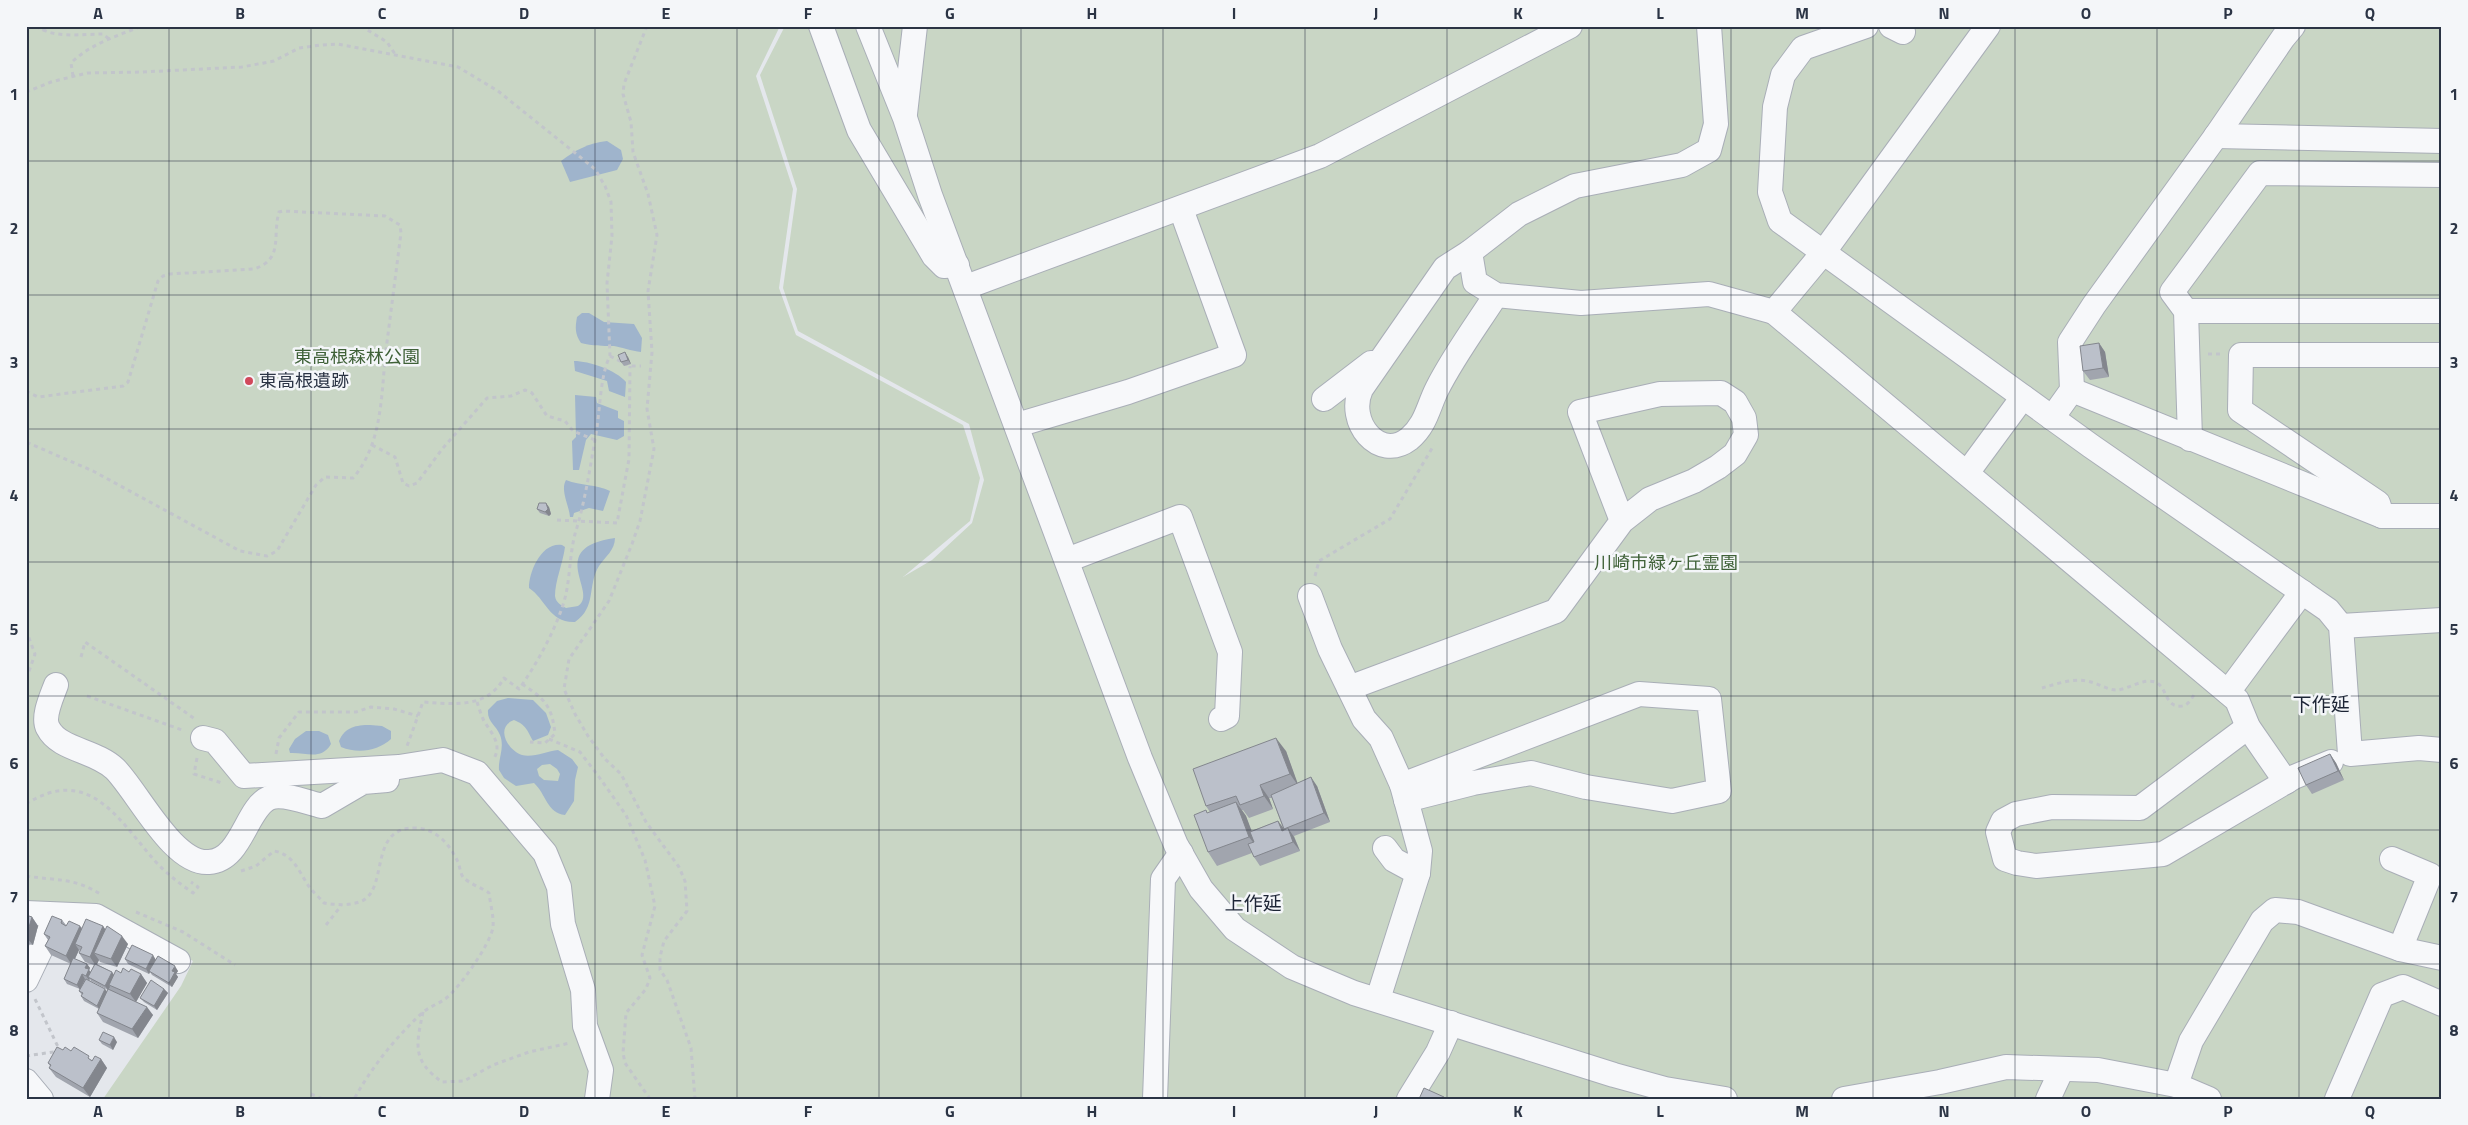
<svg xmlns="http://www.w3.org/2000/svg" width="2468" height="1125" viewBox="0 0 2468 1125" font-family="'Titillium Web','Noto Sans JP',sans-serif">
	<rect width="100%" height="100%" fill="#e4e7ec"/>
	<path fill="#c9d6c5" d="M26,26h754l-24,50 37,113 -14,99 17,47 167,90 17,53 -10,43 -67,56 29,-17 40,-37 12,-43 -15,-56 -171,-93 -15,-43 14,-99 -37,-114 25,-49h1657v1073h-2339l78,-113 12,-25 -97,-52 -70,-2z"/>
	<g fill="#9fb4cc" fill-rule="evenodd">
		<path d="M607,141l14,9 2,9 -6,11 -47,12 -9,-21c15,-11 27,-18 46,-20z"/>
		<path d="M582,313h7l15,9 30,2 8,14 -1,14c-9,-1 -21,-5 -27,-6 -12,0 -21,0 -33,-3 -6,-9 -6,-15 -4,-26z"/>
		<path d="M574,361c15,0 42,9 52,21l-1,15 -16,-6 -2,-10 -32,-10z"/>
		<path d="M575,395l21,2 1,6 21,8v7l6,3v15l-7,4 -26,-6 -5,6 -7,30h-6l-1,-29 4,-4z"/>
		<path d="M566,480c15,6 30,4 44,11l-7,20 -14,-3 -15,5 -1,4h-3c-1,-12 -10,-27 -4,-37z"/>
		<path d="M615,538c0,12 -10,19 -16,28 -12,19 -2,41 -24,56 -26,1 -29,-23 -46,-34 0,-16 12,-46 33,-43l3,2c-2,16 -10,34 -10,49 1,7 6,9 11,12 3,-1 9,-1 12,-2 22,-13 -34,-58 37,-68z"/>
		<path d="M508,698l25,2 13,13 5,14 -3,8 -15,6c-6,-11 -7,-16 -19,-21 -19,7 -7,30 8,35 11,3 25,-4 36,-5l14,9 6,8 -3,13 -1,21 -9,14c-18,-2 -19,-21 -31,-32l-18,3 -12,-8 -5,-8c-1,-12 6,-22 1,-35 -4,-10 -13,-13 -12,-25l9,-9zM550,764l7,5 3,5 -2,7 -14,-1 -5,-4 -2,-7 5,-4z"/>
		<path d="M370,725l12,1 9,5v8c-13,12 -33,15 -50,8l-2,-6c6,-14 17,-16 31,-16z"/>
		<path d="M306,731h13l9,4 3,9c-10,17 -25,8 -41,9l-1,-4 6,-10z"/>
	</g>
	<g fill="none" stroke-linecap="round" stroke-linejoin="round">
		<g stroke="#a9aeb7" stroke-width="26">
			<g id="minor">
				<path d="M821,26l38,104 75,126 10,10 13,-1"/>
				<path d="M868,26l37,92 25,77 210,563 36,87 25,44 34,40 57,38 62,26 260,82 51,14 60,10"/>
				<path d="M1709,26l7,98 -7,26 -27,15 -107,21 -56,28 -49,38 5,30 21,13 85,8 128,-9 65,18 49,-59 165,-227"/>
				<path d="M1866,26l-63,22 -20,27 -8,32 -5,85 10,29 311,225 237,164 13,16 9,128 69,-6 23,2"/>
				<path d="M1891,26l12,6"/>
				<path d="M905,114l10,-88"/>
				<path d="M2216,136l226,5"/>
				<path d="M1470,252l-25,16 -84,121c-15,33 18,73 48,50 17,-14 19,-32 28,-50 16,-32 39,-63 59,-94"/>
				<path d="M966,287l354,-131 250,-130"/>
				<path d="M2186,311h256"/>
				<path d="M1774,312l463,388 11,27 38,55"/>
				<path d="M2072,390l310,126h60"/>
				<path d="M1324,399l47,-36"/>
				<path d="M2052,418l20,-28 -2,-48 24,-37 122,-169 67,-98 10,-12"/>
				<path d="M1017,425l111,-33 106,-37 -53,-146"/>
				<path d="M2190,439l-4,-128 -14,-19 88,-119 182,2"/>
				<path d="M1967,473l56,-76"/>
				<path d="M2382,516l-4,-13 -138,-93 1,-55h201"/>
				<path d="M1067,560l113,-43 50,135 -3,64 -6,3"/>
				<path d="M1310,596l20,53 34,70 17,19 21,47 18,66 -2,22 -40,126"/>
				<path d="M2341,626l101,-6"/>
				<path d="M56,685c-4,11 -14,32 -8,43 11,22 47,22 67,41 23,23 58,96 94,93 33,-2 37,-54 60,-64 14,-6 39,5 53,8l41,-24 24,-2"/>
				<path d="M1349,688l207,-77 66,-90 28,-22 44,-18 24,-14 17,-13 11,-19 -2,-17 -9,-16 -14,-9 -61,1 -80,18 42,109"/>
				<path d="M2228,692l74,-100"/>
				<path d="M2248,727l-108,81 -88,-1 -36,7 -13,7 -5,11 7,27 12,4 19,3 127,-12 131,-77 37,-15"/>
				<path d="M203,738l12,3 29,35 155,-9 44,-7 34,13 68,80 14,34 4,37 20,66 2,36 16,44 -4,29"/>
				<path d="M1402,785l237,-91 70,5 10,92 -47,10 -86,-14 -55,-14 -58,10 -67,17"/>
				<path d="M1385,848l9,12 24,13"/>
				<path d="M2392,859l38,16 -30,74"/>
				<path d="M26,913l70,3 82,45"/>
				<path d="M26,980l31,-65"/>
				<path d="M26,1081l15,18"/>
				<path d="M2176,1085l15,-44 71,-120 13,-11 23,2 102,37 42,9"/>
				<path d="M1155,1099l8,-220 18,-26"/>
				<path d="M1409,1099l29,-47 13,-29"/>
				<path d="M1844,1099l96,-17 66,-15 92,3 78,15 33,14"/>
				<path d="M2048,1099l14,-30"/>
				<path d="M2337,1099l45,-104 21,-8 39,17"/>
			</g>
		</g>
		<g stroke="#c2c5cb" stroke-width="3" stroke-dasharray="4 4" stroke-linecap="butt">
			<path d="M36,26c18,13 46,8 67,8l6,5"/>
			<path d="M361,26l26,16 8,12"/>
			<path d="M647,26l-23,58 -1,10 8,28 2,30 15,42 9,41 -9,56 4,61 -5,57 7,40 -14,72 -8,23 -23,57 -40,58 -5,30 11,25 13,22 17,23 16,15 25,48 33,45 6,14 2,30 -23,30 -4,16v13l7,10 24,68 4,51"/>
			<path d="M43,31l3,-5"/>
			<path d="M73,76l-2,-13c19,-19 46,-27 71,-37"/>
			<path d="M26,92l25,-10 36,-9 55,-1 100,-5 32,-6 25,-13 22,-3 17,-1 120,23 40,24 97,78 10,17 6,16 1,34 -5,47 3,73c-10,19 -10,56 -14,78 -6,34 -11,68 -21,100 -5,19 -5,41 -9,60 -7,30 -29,70 -47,95l-15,-11c-17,31 -51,26 -81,24l-16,44"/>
			<path d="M2208,354h14"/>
			<path d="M610,356l20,10h11"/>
			<path d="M26,391l12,6 85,-11 5,-4 30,-101 5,-5 7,-2 84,-5c30,-10 18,-32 25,-57l4,-1 102,5 15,9 1,8c-5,39 -10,78 -15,117 -5,44 -3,93 -33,128l-28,-1 -9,8 -39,66 -10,5 -27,-5 -147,-80 -67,-29"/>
			<path d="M372,445l23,12 8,26 6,3 8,-3 26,-35 44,-50 24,-2 14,-6 7,3 15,23 18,5 8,10 22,9"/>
			<path d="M557,520l60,3 12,-64 1,-93"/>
			<path d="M1315,576l4,-15 71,-42 44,-74"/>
			<path d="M26,630l9,24 -9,26"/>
			<path d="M81,657l4,-15 110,77"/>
			<path d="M522,684c23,15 30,22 33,50l-10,9 -15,-1"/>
			<path d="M2042,688c14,-4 31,-10 45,-7 11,2 20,9 30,9 12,-1 26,-12 38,-8 13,5 9,26 27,24 7,-1 10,-8 13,-13"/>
			<path d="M87,696l98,35"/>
			<path d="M477,702c2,6 4,13 7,19 8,13 19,24 9,39"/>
			<path d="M549,739l31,13 19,25 27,38 19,45 10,46 -13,49 8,23 -4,11 -20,24 -3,40 2,10 25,36"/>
			<path d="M276,754l3,-16 20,-26h57l15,-5 23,2 24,7"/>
			<path d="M197,758l-3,16 28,9"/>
			<path d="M26,804c63,-40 93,16 129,57 12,13 24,22 38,32l5,-6 -7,-5"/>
			<path d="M241,871l15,-5 18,-15c20,3 26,23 36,37 4,5 10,10 14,15 12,2 26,3 38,-2 27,-13 6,-75 54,-73 21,1 34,17 42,34 2,5 2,11 5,15 5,6 19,11 26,16 1,10 5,23 4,34 -2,16 -34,62 -48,72 -7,5 -16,8 -23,14 -27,25 -50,54 -68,86"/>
			<path d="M26,876c32,5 47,1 76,19"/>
			<path d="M136,912l47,20 52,33"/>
			<path d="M326,925l15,-19"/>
			<path d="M423,1012c-7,34 -11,48 19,70l22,-1 29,-16 36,-13 41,-9"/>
			<path d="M26,1056l34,-5 -26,-54"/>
			<path d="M311,1094l12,5"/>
		</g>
		<use href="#minor" stroke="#f7f8fa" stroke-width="24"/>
	</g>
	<g fill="#a1a5ae" fill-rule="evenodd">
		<path d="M2099,343l6,9 4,25 -19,3 -7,-9z"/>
		<path d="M628,357l3,7 -7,2 -3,-4z"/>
		<path d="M549,507l2,7 -2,2 -9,-3 -3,-4z"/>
		<path d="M1286,751l11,32 20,3 13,36 -36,14 6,15 -40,15 -6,-9 -2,-4 -35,13 -9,-14 2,-40 -4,-6zM1269,798h3l11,30 -5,-7 -27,10 -5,-15 -4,-6h1l6,8 24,-9z"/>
		<path d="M2330,754l6,9 8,17 -32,14 -6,-9z"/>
		<path d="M26,915l6,2 6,9 -5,19 -7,-1z"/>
		<path d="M62,920l4,5 14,1 1,3 22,-3 2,3 23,15 -11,23 -17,-5 -1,-2 -2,4 15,8 2,3 7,-2 8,-1 12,2 6,9 -11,19 17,13 -15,23 -35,-16 -6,-9 2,-4 -15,-8 -3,-5 1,-1 -3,-4 1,-2 -13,-5 -3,-5 7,-15 -20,-9 -6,-9 3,-6 -4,-6zM79,950l1,1 -1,2 6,9 9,3 -3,7 -2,-2 1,-2 -3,-4 -12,-5zM90,979l1,2 17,9 -1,2 -18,-12z"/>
		<path d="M125,959l31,1 22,11 -2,3 2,3 -6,10 -20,-12 -2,-3 -1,2 -21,-10z"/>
		<path d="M164,989l4,4 -11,17 -13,-8 -4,-4z"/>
		<path d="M99,1040l18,2 -4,8 -11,-6z"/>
		<path d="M63,1050l8,1 21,9 9,-1 6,9 -17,29 -34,-20 -7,-9 1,-2 -2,-3z"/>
	</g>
	<g fill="#83868d">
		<path d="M2099,343l6,9 4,25 -6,-9z"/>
		<path d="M625,352l3,5 3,7 -3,-4z"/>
		<path d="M546,503l3,4 2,7 -2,2 -4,-4z"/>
		<path d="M1276,738l10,13 13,36 -9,-13z"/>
		<path d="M2330,754l6,9 8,17 -6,-9z"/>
		<path d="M1311,777l6,9 13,36 -6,-9z"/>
		<path d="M1260,785l9,13 4,11 -9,-13z"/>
		<path d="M1236,802l10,14 13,34 -10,-13z"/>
		<path d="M1278,821l6,8 1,2h-3z"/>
		<path d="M1288,828l6,9 6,14 -7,-9z"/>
		<path d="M32,917l6,9 -5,19 -7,-8z"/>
		<path d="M80,926l6,9 -11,9 4,6 -7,15 -6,-9z"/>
		<path d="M103,926l6,9 -15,18 5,7 -3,6 -6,-9z"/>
		<path d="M122,936l6,8 -11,23 -6,-8z"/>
		<path d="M153,955l3,5 -7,14 -3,-5z"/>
		<path d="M87,964l3,4 -1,2 3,4 -4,3 2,2 -1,1 -3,-4 -1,-8z"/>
		<path d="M175,966l3,5 -2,3 2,3 -6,10 -3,-4 3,-12z"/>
		<path d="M112,972l3,5 -6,8 1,2 -2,3 -3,-4z"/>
		<path d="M82,974l3,5 -5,11 -3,-5z"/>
		<path d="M141,974l6,9 -11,19 -6,-8z"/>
		<path d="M105,989l3,4 -8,17 -3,-4z"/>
		<path d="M164,989l4,4 -11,17 -3,-4z"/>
		<path d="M147,1007l6,8 -15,23 -6,-9z"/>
		<path d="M114,1037l3,5 -4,8 -3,-5z"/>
		<path d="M101,1059l6,9 -17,29 -7,-9z"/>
	</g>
	<g fill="#bbc0ca" stroke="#83868d">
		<path d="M2099,343l4,25 -20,3 -3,-25z"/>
		<path d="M625,352l3,8 -7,2 -3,-7z"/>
		<path d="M539,503h7l2,6 -3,3 -8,-3z"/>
		<path d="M1276,738l14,36 -30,11 4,11 -24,9 -4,-9 -30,10 -13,-37z"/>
		<path d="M2330,754l8,17 -32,14 -8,-17z"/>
		<path d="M1311,777l13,36 -40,16 -13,-34z"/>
		<path d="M1236,802l13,35 -41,15 -14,-37 12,-5 1,3z"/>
		<path d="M1278,821l4,10 6,-3 5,14 -39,15 -6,-13 6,-2 -4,-10z"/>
		<path d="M26,915l6,2 -6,20z"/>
		<path d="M52,916l10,4 -1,3 5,3 3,-5 11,5 -14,30 -21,-10 5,-9 -6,-3z"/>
		<path d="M86,919l17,7 -13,31 -11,-4 3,-6 -7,-3z"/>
		<path d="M107,926l15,10 -11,23 -17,-6z"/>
		<path d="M132,945l21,10 -7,14 -21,-10z"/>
		<path d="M158,956l17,10 -3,5 3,1 -6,11 -20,-12z"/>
		<path d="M73,958l14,6 -2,4 4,1 -3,7 -4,-2 -5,11 -13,-6z"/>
		<path d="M95,964l17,8 -7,14 -17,-9z"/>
		<path d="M123,968l6,4 2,-3 10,5 -11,20 -21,-9 7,-15 5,3z"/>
		<path d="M86,979l19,10 -8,17 -16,-10 2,-3 -4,-2z"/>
		<path d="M151,980l13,9 -10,17 -14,-8z"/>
		<path d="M108,989l39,18 -15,22 -35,-16z"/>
		<path d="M103,1032l11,5 -4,8 -11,-5z"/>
		<path d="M57,1047l6,3 2,-3 6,4 3,-4 15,9 -1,2 4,3 3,-5 6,3 -18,29 -34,-20 2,-3 -3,-2z"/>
		<path d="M1424,1088l20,9 -1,2h-24z"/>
	</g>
	<path fill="none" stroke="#2b3445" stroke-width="1" stroke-opacity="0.55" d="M169,26v1073M311,26v1073M453,26v1073M595,26v1073M737,26v1073M879,26v1073M1021,26v1073M1163,26v1073M1305,26v1073M1447,26v1073M1589,26v1073M1731,26v1073M1873,26v1073M2015,26v1073M2157,26v1073M2299,26v1073M26,161h2416M26,295h2416M26,429h2416M26,562h2416M26,696h2416M26,830h2416M26,964h2416"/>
	<circle fill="#d1495b" stroke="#f4f6f9" stroke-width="2" cx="249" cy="381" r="5"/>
	<g text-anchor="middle" stroke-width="5" stroke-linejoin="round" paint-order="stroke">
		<g font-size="18" fill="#3f6138" stroke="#f4f6f9">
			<text x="357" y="363">東高根森林公園</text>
			<text x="1666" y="569">川崎市緑ヶ丘霊園</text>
		</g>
		<g font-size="18" fill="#2b3445" stroke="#f4f6f9" text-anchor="start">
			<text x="259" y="387">東高根遺跡</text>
		</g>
		<g font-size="19" fill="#1d2536" stroke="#f4f6f9">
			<text x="2321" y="711">下作延</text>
			<text x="1253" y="910">上作延</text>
		</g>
	</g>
	<rect width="2468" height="1125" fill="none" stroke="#f4f6f9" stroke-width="55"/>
	<rect x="28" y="28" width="2412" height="1070" fill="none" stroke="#2b3445" stroke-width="2"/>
	<g font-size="16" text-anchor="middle" font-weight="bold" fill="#2b3445">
		<text x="98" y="19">A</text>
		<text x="240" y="19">B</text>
		<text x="382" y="19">C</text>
		<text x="524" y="19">D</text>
		<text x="666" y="19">E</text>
		<text x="808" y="19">F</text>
		<text x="950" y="19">G</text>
		<text x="1092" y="19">H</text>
		<text x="1234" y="19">I</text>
		<text x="1376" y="19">J</text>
		<text x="1518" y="19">K</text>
		<text x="1660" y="19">L</text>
		<text x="1802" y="19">M</text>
		<text x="1944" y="19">N</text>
		<text x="2086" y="19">O</text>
		<text x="2228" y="19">P</text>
		<text x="2370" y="19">Q</text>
		<text x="14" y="100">1</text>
		<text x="2454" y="100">1</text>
		<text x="14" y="234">2</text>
		<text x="2454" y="234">2</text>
		<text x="14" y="368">3</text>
		<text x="2454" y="368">3</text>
		<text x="14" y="501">4</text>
		<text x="2454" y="501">4</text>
		<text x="14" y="635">5</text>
		<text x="2454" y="635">5</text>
		<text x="14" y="769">6</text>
		<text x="2454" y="769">6</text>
		<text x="14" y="903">7</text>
		<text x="2454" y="903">7</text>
		<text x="14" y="1036">8</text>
		<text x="2454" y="1036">8</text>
		<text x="98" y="1117">A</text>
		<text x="240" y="1117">B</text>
		<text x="382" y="1117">C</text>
		<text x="524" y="1117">D</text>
		<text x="666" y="1117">E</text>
		<text x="808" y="1117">F</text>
		<text x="950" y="1117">G</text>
		<text x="1092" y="1117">H</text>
		<text x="1234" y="1117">I</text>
		<text x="1376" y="1117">J</text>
		<text x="1518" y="1117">K</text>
		<text x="1660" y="1117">L</text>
		<text x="1802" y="1117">M</text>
		<text x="1944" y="1117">N</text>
		<text x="2086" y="1117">O</text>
		<text x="2228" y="1117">P</text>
		<text x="2370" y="1117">Q</text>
	</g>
</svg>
